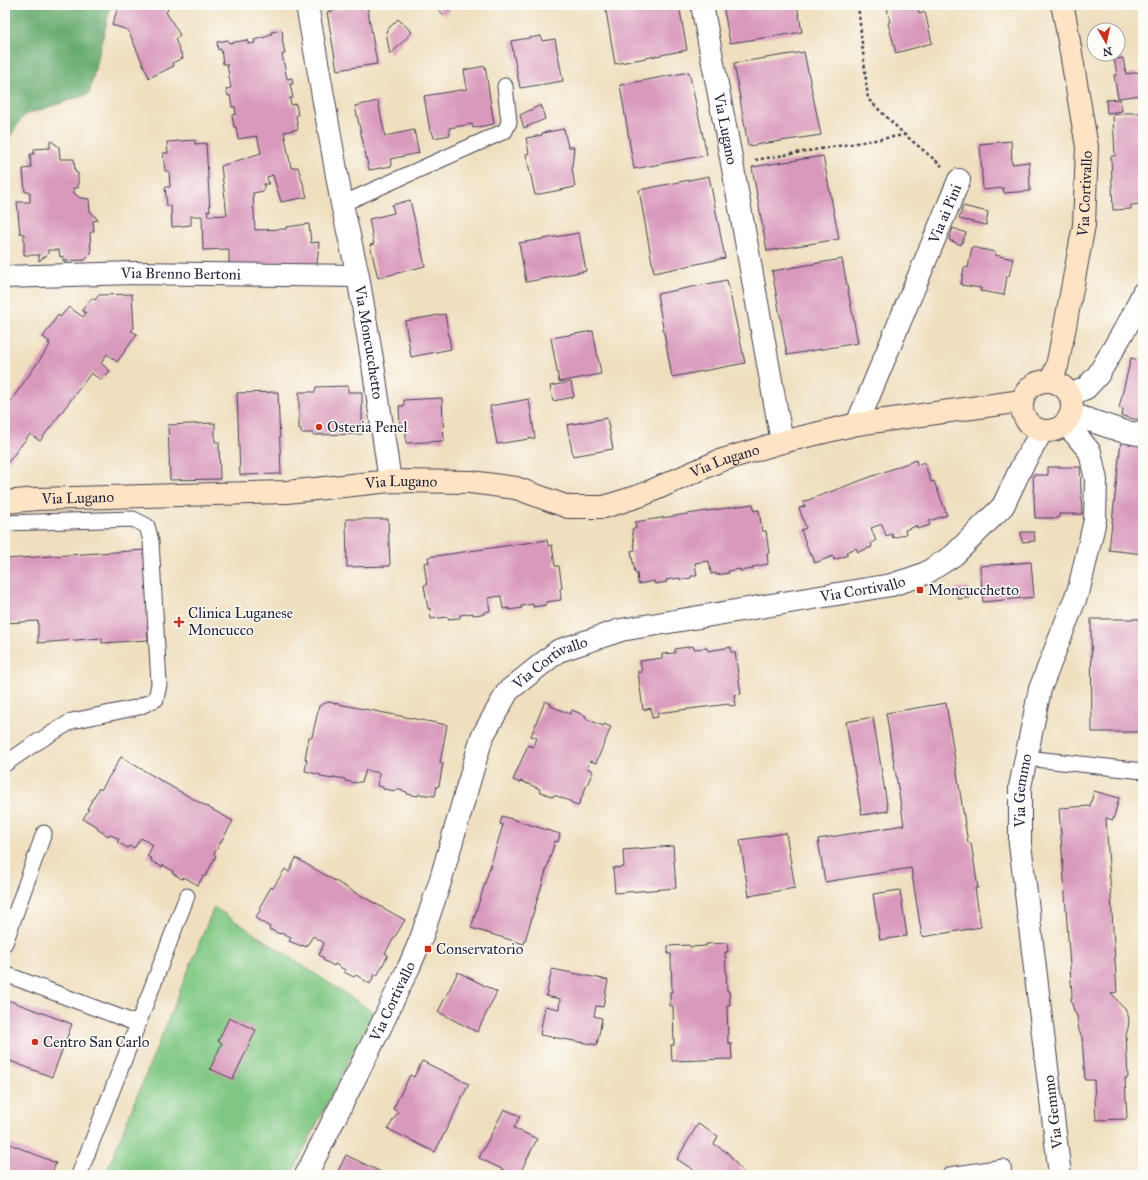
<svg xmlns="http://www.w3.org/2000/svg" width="1148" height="1180" viewBox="0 0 1148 1180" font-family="'IM FELL Great Primer',serif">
	<rect width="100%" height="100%" fill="#fdfcf7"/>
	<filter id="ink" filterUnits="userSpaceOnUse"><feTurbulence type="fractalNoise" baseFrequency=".025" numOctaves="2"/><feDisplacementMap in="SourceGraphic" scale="8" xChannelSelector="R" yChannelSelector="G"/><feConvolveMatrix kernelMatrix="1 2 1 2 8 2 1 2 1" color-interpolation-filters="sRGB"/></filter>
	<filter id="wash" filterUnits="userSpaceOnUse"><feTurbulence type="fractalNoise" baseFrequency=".012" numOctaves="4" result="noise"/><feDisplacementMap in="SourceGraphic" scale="16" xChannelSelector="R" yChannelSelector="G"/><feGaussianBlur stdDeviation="0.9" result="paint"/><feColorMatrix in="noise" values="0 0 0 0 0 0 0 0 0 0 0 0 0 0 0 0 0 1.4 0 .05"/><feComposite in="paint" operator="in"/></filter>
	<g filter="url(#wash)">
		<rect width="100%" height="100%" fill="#efdfbf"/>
		<path fill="#7fc782" stroke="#50745e" d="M214,907l159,105 -82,163h-186z"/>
		<path fill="#67ac70" stroke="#446756" d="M5,5h106l-22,89 -65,21 -19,29z"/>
		<g id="blocks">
			<g fill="#d999bc">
				<path d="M119,5h46l3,5 -2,2 14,23 -5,4 8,19 -11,5 2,3 -25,12 -21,-48 -16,-5z"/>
				<path d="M365,5h2l10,59 -40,6 -10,-58z"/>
				<path d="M433,5h22l-11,10z"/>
				<path d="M605,5h74l8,45 -72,14z"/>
				<path d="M723,5h74l5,27 -72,11z"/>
				<path d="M894,5h23l2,9 6,-2 7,31 -36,10 -8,-30 2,-1 -3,-15z"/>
				<path d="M398,19l14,13 -22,23 -4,-24z"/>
				<path d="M282,30l1,8h-1l3,16h-3l5,25 5,-1 1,6h-3l3,14h-3l1,7 5,-1 2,11 -2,1 2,13 -14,3 7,36 7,-1 9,30 -26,5 -8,-27 -6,2 2,7h-5v7l-11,2 2,37 31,-1v-2l23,-3 2,19 8,-1 -3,33 -87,-5v-21l-26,1 -1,-34h-11v9l-19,2 -1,-21h-4l-2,-19h5l-1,-16h-4l-2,-18h5l-1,-11 28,-2v4l11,-1 4,68h-3l1,5 19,-1 -6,-49 40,-13 -4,-17 -19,3 -2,-12h-2l-2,-12 4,-1 -1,-7h-3l-2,-12 -2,1 -2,-7 5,-1 -4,-24h-4l-2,-15 -3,1 -1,-8 11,-2 1,3 19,-3v4l7,-1 -1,-3 15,-4v-2h3l-1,-2z"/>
				<path d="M541,36l1,5 13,-2 8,42 -43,7 -9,-47z"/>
				<path d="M804,52l17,83 -73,11 -14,-83z"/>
				<path d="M1123,58l3,16 13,-2 3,23 -24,3 -4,-23h3l-3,-16z"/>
				<path d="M485,66l9,58 -21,4 -1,-4 -23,4 1,7 -16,3 -2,-7h-2l-6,-35 43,-7 -3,-19z"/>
				<path d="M689,72l18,83 -73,14 -14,-84z"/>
				<path d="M1120,99l2,12 -15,2 -1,-13z"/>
				<path d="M378,101l7,35 29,-6 5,23 -29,6 2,7 -23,4 -14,-64z"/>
				<path d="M541,105l4,14 -21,9 -4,-13z"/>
				<path d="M1125,113h17l1,91 -12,1v4l-18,1 -2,-54h4l-2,-41z"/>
				<path d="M564,129l4,18h6l-2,21 3,19 -40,8 -9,-41 3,-1 -3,-15 16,-3v-2z"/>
				<path d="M50,140l9,7 1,12h14l1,13 3,1v15h-5l1,5 6,5 9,1 1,12 8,9 -5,1 1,10 -4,2 1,21 -6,6 -22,1v-5l-3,1 -1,-7h-11v4l-9,7v-6h-15v-21l-4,-1 -3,-31h13v-10h-5l-2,-23 8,-1 -1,-14h4v-5l16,-1z"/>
				<path d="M1011,141l1,23 17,-2 1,29 -26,2 -1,-5 -20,2 -3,-46z"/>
				<path d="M823,156l16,83 -72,12 -15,-84z"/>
				<path d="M709,176l16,82 -71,15 -15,-83z"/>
				<path d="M410,200l15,66 -47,12 -8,-33 4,-1 -5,-25 25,-6 -2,-8z"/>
				<path d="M963,206l25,6 -2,13 -27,-6z"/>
				<path d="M953,228l13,5 -5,12 -12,-5z"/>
				<path d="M579,233l7,38 -60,11 -7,-39z"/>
				<path d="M972,247l23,5v3l18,4 -4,17h-2l-3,19 -24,-4 1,-3 -20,-3 3,-18 4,1z"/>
				<path d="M842,259l16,84 -71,12 -15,-84z"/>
				<path d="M727,280l18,83 -73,14 -15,-83z"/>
				<path d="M132,294l2,34 -3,3 6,3 -20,28 -10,-8 -6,9 9,8 -9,9 -10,-7 -51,68 -10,-7 -25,32v-63l3,2 42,-60 -2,-2 2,-1 -7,-5 15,-22 2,2 9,-10 14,10 3,-4 -4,-3 10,-12 3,2 4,-5z"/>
				<path d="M445,314l6,35 -40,8 -6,-36z"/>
				<path d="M593,331l8,43 -42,8 -8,-44z"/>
				<path d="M1131,358l12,3v53l-3,-1 -2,7 -16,-4 1,-7 -4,-1z"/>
				<path d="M571,382l3,15 -21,4 -3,-15z"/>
				<path d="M348,386v6h14v42l-49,1v-2h-12v-4h-2v-37h16l1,-5z"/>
				<path d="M278,392l3,82 -41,1 -3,-82z"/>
				<path d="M442,398l2,43 -38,2v-18h-6l-1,-19h5v-6z"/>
				<path d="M529,399l6,39 -38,6 -7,-38z"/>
				<path d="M607,418l6,31 -40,7 -6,-31z"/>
				<path d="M215,423v19h4l1,37 -50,1 -2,-55z"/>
				<path d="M1121,441l22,2v111l-34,-4z"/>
				<path d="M916,460l1,5 7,-3 7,20 3,-1 13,34 -18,6 1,4 -12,4 -2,-3 -11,4 1,4 -13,4 -1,-4 -6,2 -4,-12 -11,4 5,13 -5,2 1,4 -14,5 -2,-4 -10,4 2,3 -14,5 -1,-4 -18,7 -3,-9 -2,1 -9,-25 5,-2 -7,-20 6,-2 -2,-4z"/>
				<path d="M1048,467h32l2,47h-23v4h-24l-2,-43h15z"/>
				<path d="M753,504l1,7 5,-1 3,21h4l3,22h-2l1,11 -16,3 1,2 -13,2v-2l-12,2 1,2 -13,2v-2l-5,1 -2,-13 -14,2 2,13h-6v2l-11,2v-2l-14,2 1,2 -12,2 -1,-3 -16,3 -1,-11h-2l-4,-22 4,-1 -3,-21 4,-1 -1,-6z"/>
				<path d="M346,519h42l2,47 -43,1z"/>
				<path d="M1021,532h13l1,9 -13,1z"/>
				<path d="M547,540l1,6 4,-1 3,21h4l3,22 -2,1 1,11 -15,2v3l-13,2v-3l-12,2 1,2 -13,2v-2l-6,1 -2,-13 -13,2 2,13 -6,1v2l-11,1v-2l-13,2v3l-12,1v-2l-17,2 -1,-11 -2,1 -4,-24h3l-3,-22 5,-1 -1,-5z"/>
				<path d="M146,550l2,90 -46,3v-5l-64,5v-22l-33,2v-64z"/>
				<path d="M1031,562l3,35 -51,5 -3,-36z"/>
				<path d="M969,587l1,11 -12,1 -2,-11z"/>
				<path d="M1091,619h51l1,113h-51z"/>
				<path d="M693,646l1,3 13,-1 1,3 23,-4v5h4l6,42 -7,1 2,10 -6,1 -1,-2 -72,9 1,4 -6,1 -1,-10 -8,2 -5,-38h4l-2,-11 22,-3v-4l13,-1v-4z"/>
				<path d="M545,701l6,3v2l19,8 2,-4 14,6 -1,2 18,8 1,-2 7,3 -15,36 -6,-2 -4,7 7,3 -15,35 -6,-2v-2l-18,-7 -1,2 -14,-6 1,-2 -19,-8 -1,2 -7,-3 15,-35 5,2 4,-9 -6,-2z"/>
				<path d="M328,702l119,23 -7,38h3l-4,23h-2l-2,10 -16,-2 -1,2 -11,-2v-2l-11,-3v2l-13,-2v-2l-6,-1 2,-13 -13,-3 -4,12h-4l-1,1 -12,-2v-2l-11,-2 -1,2 -12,-2v-2l-16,-4 2,-11 -2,-1 4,-22h3l7,-31z"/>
				<path d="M946,703l22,140h3l7,45h-3l6,39 -59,10 -11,-69 -86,14 -7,-43 86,-14 -18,-112z"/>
				<path d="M873,717l15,94 -26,4 -16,-93z"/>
				<path d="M121,757l56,33 56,31 -19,33 2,2 -11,21 -2,-1 -5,9 -14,-8 -2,2 -10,-6 1,-2 -10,-6 -1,2 -11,-6 1,-2 -5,-3 6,-11 -12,-7 -7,10 -5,-2 -1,2 -11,-6 2,-3 -10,-5 -1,2 -11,-7 1,-2 -15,-8 6,-10h-2l12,-21 2,2z"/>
				<path d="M1094,791l25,7 -6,22 -7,-2 11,174 -6,1 4,4 3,5 7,7 3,6 1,6 -1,7 -2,7 2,43h-3l2,41 -31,1 -2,-40h-9l-3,-43 -3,-6 -2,-15 -3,-5 -3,-11 1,-5 -13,-187 31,-2z"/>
				<path d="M502,816l58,18 -2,8 -3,-1 -31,103 -53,-16 32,-103 -3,-1z"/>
				<path d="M786,833l9,55 -46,8 -9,-56z"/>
				<path d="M673,846l3,42 -61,5 -2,-25 11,-1 -1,-17z"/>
				<path d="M296,858l53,31 56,31 -20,33 3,2 -11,21 -2,-2 -5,10 -14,-9 -2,2 -10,-5 1,-2 -10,-6 -1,2 -11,-6 1,-2 -5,-3 5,-12 -11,-7 -7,11 -4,-2 -1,1 -12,-5 2,-3 -10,-5 -1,1 -11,-5 1,-2 -15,-9 6,-9 -2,-1 12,-21 2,1 12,-19 4,3z"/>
				<path d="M900,890l7,46 -27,4 -7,-46z"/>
				<path d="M727,943l1,9h-3l2,39h2l1,14h-3l1,38h3l1,16 -60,2 -1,-16h3l-1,-39h-3v-14h2l-1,-38h-3v-8l21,-1 1,2 16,-1v-2z"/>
				<path d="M552,969l56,11 -5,27 -7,-1 -2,10 8,2 -5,27 -57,-10 5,-29 14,3 1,-10 -14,-3z"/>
				<path d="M458,972l39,20 -20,40 -39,-20z"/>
				<path d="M5,999l67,25 -20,53 -47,-18z"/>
				<path d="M229,1018l27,12 -23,49 -23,-10 12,-26 -4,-2z"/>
				<path d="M422,1061l47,23 -34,68 -47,-23 10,-17 -5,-3 17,-34 4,2z"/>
				<path d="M504,1109l16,7 -6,12 23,11 -18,36h-5l-35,-17z"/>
				<path d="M698,1124l20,12 -4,8 14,9 17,22h-44l-24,-16z"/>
				<path d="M5,1142l51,21 -5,12h-46z"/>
				<path d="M346,1155l41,20h-51z"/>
			</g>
		</g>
	</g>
	<g filter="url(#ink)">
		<use href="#blocks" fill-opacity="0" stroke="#413e4f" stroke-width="1"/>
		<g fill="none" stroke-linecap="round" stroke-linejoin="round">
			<g stroke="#413e4f" stroke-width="17">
				<g id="lane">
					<path d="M342,204l163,-73 4,-9 -4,-36"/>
					<path d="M5,523l128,-4 14,7 4,15 8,143 -3,15 -17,8 -67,14 -38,23 -29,20"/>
					<path d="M1026,758l117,13"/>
					<path d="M5,943l39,-110"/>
					<path d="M5,974l133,50 -59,151"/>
					<path d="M138,1024l49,-128"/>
					<path d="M950,1175l53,-8 1,8"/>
				</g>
			</g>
			<g stroke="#413e4f" stroke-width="24">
				<g id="street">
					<path id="s1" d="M307,5l35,199 16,72 15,89 17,116"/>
					<path id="s2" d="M702,5l30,158 50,279"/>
					<path id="s3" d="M5,277l128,-4 225,3"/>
					<path d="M1070,395l16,-7 12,-13 34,-58 11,-24"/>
					<path d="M1071,414l51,17 21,4"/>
					<path id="s4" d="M857,424l102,-244"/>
					<path id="s5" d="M306,1175l74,-147 20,-43 9,-18 12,-28 19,-57 42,-145 26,-46 50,-40 63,-21 270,-45 22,-7 13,-5 28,-18 49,-49 19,-40 20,-35"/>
					<path id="s6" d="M1060,1175l-40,-331v-57l20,-98 39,-100 16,-69 1,-40 -6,-28 -14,-17 -11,-11"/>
				</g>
			</g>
			<g stroke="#413e4f" stroke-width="24">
				<g id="secondary">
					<circle cx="1047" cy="406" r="25"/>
					<path id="s7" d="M1051,381l6,-15 9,-45 18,-96 3,-78 -22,-129 -3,-13"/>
					<path id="s8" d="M5,502l32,-3 250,-7 103,-11 81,1 45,6 52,19h36l38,-12 77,-34 63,-19 75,-18 165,-23"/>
				</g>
			</g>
			<g stroke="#413e4f" stroke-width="2.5" stroke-dasharray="3 3" stroke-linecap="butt">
				<path d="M858,5l10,94 36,35 38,32"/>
				<path d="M755,160l149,-25"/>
			</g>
			<use href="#lane" stroke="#fff" stroke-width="15"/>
			<use href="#street" stroke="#fff" stroke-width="22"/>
			<use href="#secondary" stroke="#fee4c5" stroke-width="22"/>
		</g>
	</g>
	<g fill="#c8321e" stroke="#fdfcf7" stroke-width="1.5">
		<circle cx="319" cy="427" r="4"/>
		<rect x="916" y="586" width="8" height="8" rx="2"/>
		<path d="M177 616h4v4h4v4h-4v4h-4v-4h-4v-4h4z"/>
		<rect x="424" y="945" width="8" height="8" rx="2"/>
		<circle cx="35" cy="1042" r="4"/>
	</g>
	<g text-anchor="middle" stroke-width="3" stroke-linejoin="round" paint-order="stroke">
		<g font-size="15" fill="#22223b" stroke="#fdfcf7">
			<text dy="5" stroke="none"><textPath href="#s2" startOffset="126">Via Lugano</textPath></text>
			<text dy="5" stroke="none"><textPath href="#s7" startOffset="191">Via Cortivallo</textPath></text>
			<text dy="5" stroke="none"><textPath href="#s4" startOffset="228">Via ai Pini</textPath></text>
			<text dy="5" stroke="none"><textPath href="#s3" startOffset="176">Via Brenno Bertoni</textPath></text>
			<text dy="5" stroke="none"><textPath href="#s1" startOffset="343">Via Moncucchetto</textPath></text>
			<text dy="5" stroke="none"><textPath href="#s8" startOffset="733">Via Lugano</textPath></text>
			<text dy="5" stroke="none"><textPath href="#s8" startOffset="397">Via Lugano</textPath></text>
			<text dy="5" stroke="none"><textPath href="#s8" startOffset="73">Via Lugano</textPath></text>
			<text dy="5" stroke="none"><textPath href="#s5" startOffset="902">Via Cortivallo</textPath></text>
			<text dy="5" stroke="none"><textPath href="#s5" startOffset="578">Via Cortivallo</textPath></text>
			<text dy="5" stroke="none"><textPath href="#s6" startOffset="387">Via Gemmo</textPath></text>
			<text dy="5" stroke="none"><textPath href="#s5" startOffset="194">Via Cortivallo</textPath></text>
			<text transform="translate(1053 1112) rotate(-97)" y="5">Via Gemmo</text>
		</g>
		<g font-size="15" fill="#22223b" stroke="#fdfcf7" text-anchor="start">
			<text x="327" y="432">Osteria Penel</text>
			<text x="928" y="595">Moncucchetto</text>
			<text x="188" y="618">Clinica Luganese<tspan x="188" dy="17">Moncucco</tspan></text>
			<text x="436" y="954">Conservatorio</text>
			<text x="43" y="1047">Centro San Carlo</text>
		</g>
	</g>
	<rect width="1148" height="1180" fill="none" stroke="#fdfcf7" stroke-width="20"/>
	<g transform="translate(1106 42) rotate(171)"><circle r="19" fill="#fdfcf7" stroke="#a5a5ac"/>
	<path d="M0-3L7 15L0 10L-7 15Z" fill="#c8321e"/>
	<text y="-6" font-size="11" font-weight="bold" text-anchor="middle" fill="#22223b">N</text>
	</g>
</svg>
